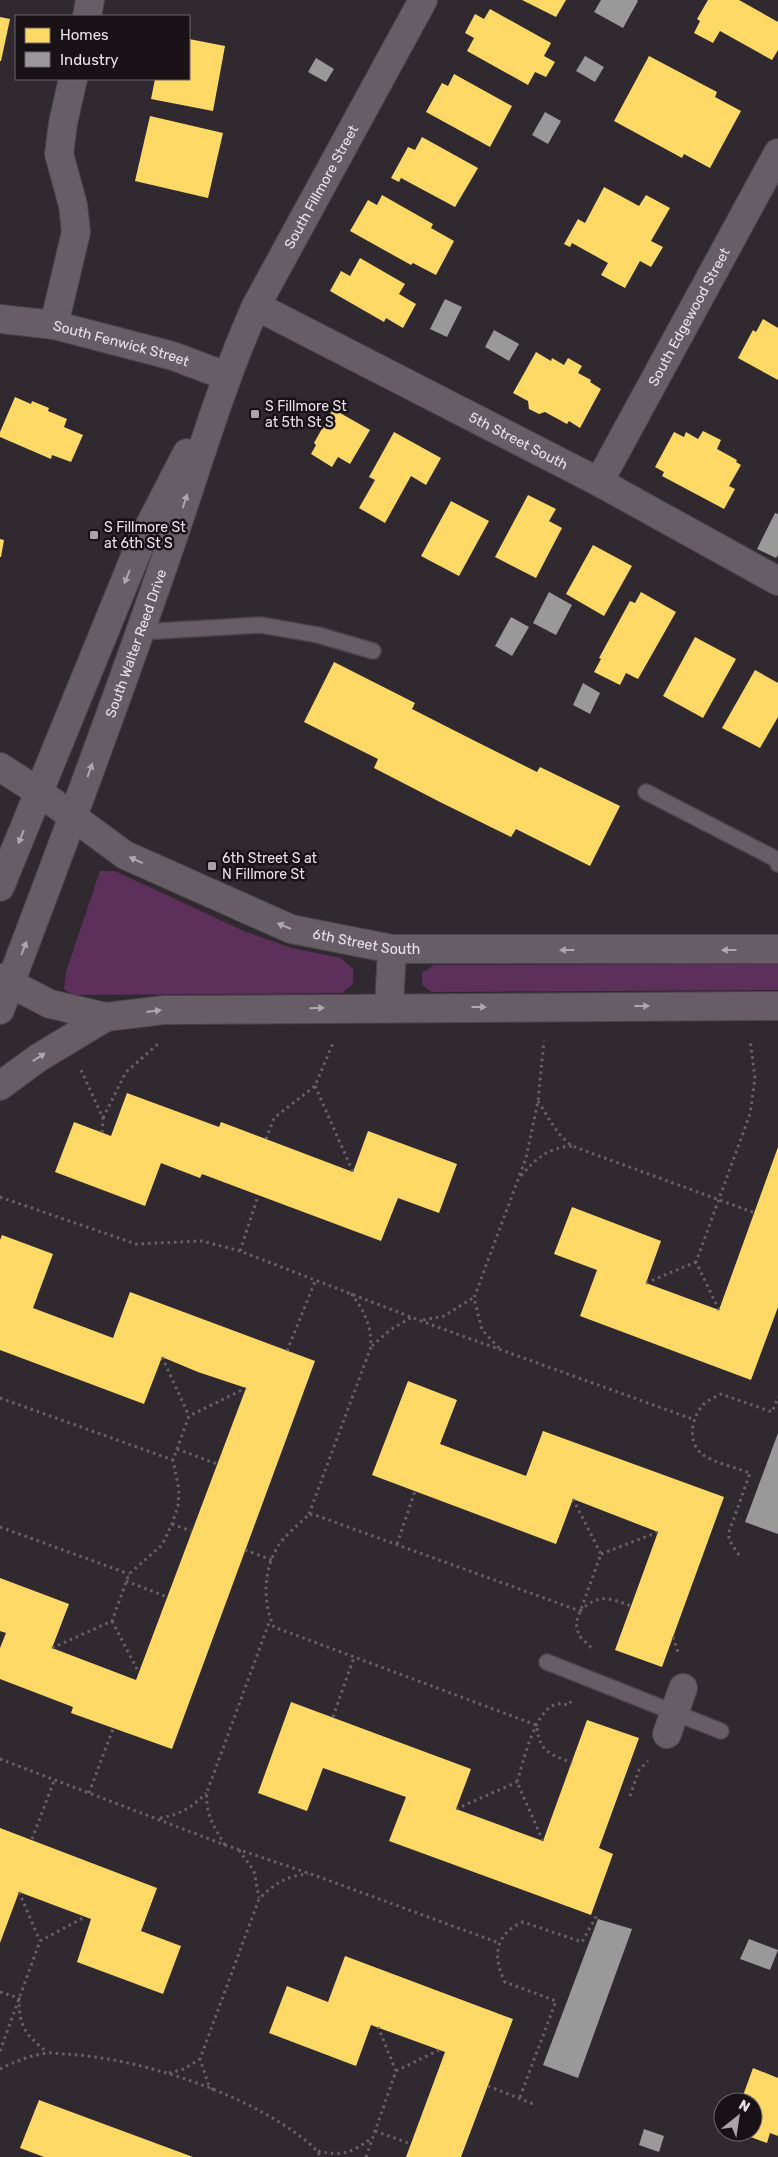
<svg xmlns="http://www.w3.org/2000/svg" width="778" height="2157" viewBox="0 0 778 2157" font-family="Rubik,sans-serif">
	<rect width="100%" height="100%" fill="#302a30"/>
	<g fill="#5c305a">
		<path d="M100,871h15l131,61 46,16 49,10 12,11v15l-11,9 -270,2 -8,-6 2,-17z"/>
		<path d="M778,964v26l-346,2 -10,-7v-12l12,-8z"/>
	</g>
	<g fill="#ffd966">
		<path d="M522,0h44l-10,17z"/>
		<path d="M708,0h31l39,22v28l-6,10 -52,-29 -7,12 -19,-10 6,-12 -3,-2z"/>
		<path d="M490,9l61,34 -7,13 11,6 -9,15 -11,-5 -7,13 -61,-34 7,-13 -9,-5 10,-19 9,5z"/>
		<path d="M0,17l10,2 -9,42h-1z"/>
		<path d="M189,39l36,7 -12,65 -62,-12 4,-20h34z"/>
		<path d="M649,56l68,36 -2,5 26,14 -31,57 -26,-14 -2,4 -68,-37z"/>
		<path d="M454,74l58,32 -22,41 -64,-35 16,-29 6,3z"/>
		<path d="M150,116l73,17 -15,65 -73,-17z"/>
		<path d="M422,137l56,31 -23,39 -54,-29 -2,4 -8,-4 17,-31 7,3z"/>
		<path d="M604,187l35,19 7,-11 24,13 -19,33 12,6 -12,20 -11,-6 -15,27 -24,-13 7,-12 -36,-20 -2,4 -6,-3 14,-25 7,4z"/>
		<path d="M382,195l51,29 -2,4 23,13 -18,34 -23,-12 -2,2 -61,-34 18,-31 9,5z"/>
		<path d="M360,258l45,26 -6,10 17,10 -13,24 -17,-10 -2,4 -54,-31 11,-20 9,5z"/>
		<path d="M763,319l15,9v52l-40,-22 15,-28 3,2z"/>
		<path d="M536,352l15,9 1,-3 12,7 4,-7 14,8 -4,7 13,7 -1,2 11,7 -21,39 -11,-7 -2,3 -22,-12 -6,2 -10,-5 -1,-8 -15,-8z"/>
		<path d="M15,397l16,7 1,-3 17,7 -1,3 19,8 -3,8 19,8 -12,27 -19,-7 -1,4 -51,-22v-5z"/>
		<path d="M333,409l37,21 -20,34 -12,-7 -6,10 -21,-13 5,-9 -2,-2z"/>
		<path d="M703,431l18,9 -4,9 20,11 -1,2 5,3 -12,21 6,3 -11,20 -62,-33 2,-4 -9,-5 19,-35 10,5 2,-5 12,7z"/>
		<path d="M394,432l47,26 -15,27 -15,-9 -26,47 -26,-15 16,-28 -6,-3z"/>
		<path d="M528,495l28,14 -7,12 13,7 -26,50 -41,-21z"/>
		<path d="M451,501l38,20 -30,55 -38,-20z"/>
		<path d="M0,539l4,1 -3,17h-1z"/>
		<path d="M593,545l39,21 -28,50 -38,-22z"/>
		<path d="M641,592l35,20 -38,67 -12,-6 -6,12 -26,-13 7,-13 -2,-1 31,-57 5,2z"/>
		<path d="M695,637l41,22 -33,59 -40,-22z"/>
		<path d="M334,662l81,41 -3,6 61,31 64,32 3,-5 80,39 -30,60 -74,-37 -5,8 -71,-35 -66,-34 4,-9 -74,-37z"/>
		<path d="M755,670l23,13v34l-18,31 -38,-20z"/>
		<path d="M127,1093l92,34 2,-5 132,50 15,-41 89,33 -18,49 -41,-15 -17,43 -179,-67 -2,4 -39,-15 -16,43 -90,-34 19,-50 37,14z"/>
		<path d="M778,1147v160l-27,73 -171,-64 17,-46 -43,-16 18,-47 89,34 -15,42 73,27z"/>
		<path d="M2,1235l51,19 -20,54 80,30 17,-46 185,69 -143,388 -101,-36 2,-6 -73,-28v-31l6,-15 -6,-2v-53l69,26 -17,44 84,32 110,-292 -48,-16 -36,-15 -18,47 -144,-54v-110z"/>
		<path d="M408,1381l49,19 -17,44 86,32 17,-45 181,66 -62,170 -47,-17 43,-118 -85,-33 -17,45 -184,-69z"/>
		<path d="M291,1702l180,67 -15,40 87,32 44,-121 52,18 -40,110 14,6 -22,61 -202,-74 17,-44 -34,-12 -49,-17 -16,43 -49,-18z"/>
		<path d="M0,1828l157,60 -16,43 40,15 -18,48 -86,-32 14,-43 -72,-27 -19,51z"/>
		<path d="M345,1956l168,63 -52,138h-55l39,-105 -74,-27 -15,41 -87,-33 18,-47 41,16z"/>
		<path d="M753,2068l25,10v58l-8,-3 -3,10 -30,-11h16v-30l-12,-1z"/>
		<path d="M39,2100l154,57h-149l-24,-9z"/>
	</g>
	<g fill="#999">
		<path d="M601,0h36l1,1 -15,27 -29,-16z"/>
		<path d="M585,56l19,11 -9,15 -19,-11z"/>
		<path d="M316,58l18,11 -8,13 -18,-10z"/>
		<path d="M545,112l16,9 -13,23 -16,-9z"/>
		<path d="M445,299l17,8 -15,30 -17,-8z"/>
		<path d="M494,330l25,14 -10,17 -24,-14z"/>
		<path d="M775,513l3,1v41l-2,3 -19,-9z"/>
		<path d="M549,592l23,13 -16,30 -23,-12z"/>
		<path d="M511,617l18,10 -17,29 -17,-10z"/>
		<path d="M583,683l17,10 -10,21 -17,-9z"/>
		<path d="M778,1433v101l-33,-12z"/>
		<path d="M598,1919l34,10 -54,149 -35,-13z"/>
		<path d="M749,1939l29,11 -8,20 -30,-11z"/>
		<path d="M644,2129l20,7 -5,16 -20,-7z"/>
	</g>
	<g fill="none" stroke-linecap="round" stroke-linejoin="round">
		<g stroke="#494549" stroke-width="18">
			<g id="service">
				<path d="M140,632l121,-7 57,10 55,16"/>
				<path d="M646,792l130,67 2,5"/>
				<path d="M547,1662l174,69"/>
			</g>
		</g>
		<g stroke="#494549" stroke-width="30">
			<g id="minor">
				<path d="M87,16l3,-16"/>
				<path id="s1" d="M256,306l343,176 179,99"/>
				<path id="s2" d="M0,319l54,6 119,31 53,20"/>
				<path d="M54,325l22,-93 -3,-27 -14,-51 4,-31 10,-44"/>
				<path id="s3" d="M599,482l179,-329"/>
				<path d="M0,767l39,25"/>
				<path d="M667,1734l16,-46"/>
			</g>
		</g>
		<g stroke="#494549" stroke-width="30">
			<g id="tertiary">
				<path id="s4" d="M39,792l86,63 166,74 101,20h386"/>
				<path d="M0,887l141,-345 46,-89"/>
				<path d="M0,978l50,26 56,13 58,-7 614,-4"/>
				<path d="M389,1007l3,-58"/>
				<path id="s5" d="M0,1010c58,-152 115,-304 168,-458 29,-83 52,-166 88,-246l167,-306"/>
				<path d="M0,1086l38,-28 68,-41"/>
			</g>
		</g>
		<g stroke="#696168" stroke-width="3" stroke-dasharray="2.5 4" stroke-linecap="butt">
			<path d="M81,1070l22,48 -1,15"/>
			<path d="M315,1086l38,86"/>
			<path d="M538,1101c11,17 18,33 34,45l183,67"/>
			<path d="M103,1118l23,-46 32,-28"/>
			<path d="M266,1139l8,-21 41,-32 18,-43"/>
			<path d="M521,1176c15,-18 27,-28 51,-30"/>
			<path d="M0,1197l136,47 66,-3 38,10 181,70 274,99"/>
			<path d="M240,1251l18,-55"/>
			<path d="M646,1283l50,-21"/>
			<path d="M719,1310l-23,-48 54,-148 5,-36 -5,-38"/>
			<path d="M423,1320l21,-4 29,-18"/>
			<path d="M372,1346l18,-16 22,-13"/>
			<path d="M499,1348l-17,-18 -8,-32 52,-140 12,-57 6,-60"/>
			<path d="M287,1351l29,-72"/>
			<path d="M162,1357l27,59"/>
			<path d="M0,1398l173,62"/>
			<path d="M177,1449l40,15"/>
			<path d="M573,1499l28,55 -25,69 3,13 13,12 -1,3"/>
			<path d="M309,1514l62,-167c0,-23 -7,-37 -21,-55"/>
			<path d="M172,1524l19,7"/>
			<path d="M0,1527l129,47"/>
			<path d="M397,1544l18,-53"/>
			<path d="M245,1550l27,10"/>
			<path d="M601,1554l57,-22"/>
			<path d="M739,1555l-10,-15v-8l21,-59c-13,-5 -38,-11 -48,-19 -15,-12 -11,-37 2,-50 4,-4 11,-7 17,-10l51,18 6,-15"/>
			<path d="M126,1581l41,16"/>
			<path d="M580,1611c19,-18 29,-13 51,-5"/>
			<path d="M112,1621l27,52"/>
			<path d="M673,1637l6,18"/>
			<path d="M52,1648l60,-27 17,-47 33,-29 10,-21 6,-18 1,-16 -6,-30 16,-44 57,-28"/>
			<path d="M333,1717l21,-60"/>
			<path d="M536,1725l-262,-98c-11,-23 -11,-56 3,-79 7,-13 22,-23 32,-34l6,1 265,96"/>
			<path d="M537,1728c3,25 14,26 35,35"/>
			<path d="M0,1759l225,86 86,29 188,69"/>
			<path d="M89,1793l24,-64"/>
			<path d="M630,1796l9,-26 9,-9"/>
			<path d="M456,1809l61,-27"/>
			<path d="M160,1818c19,-3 33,-11 46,-25"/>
			<path d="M32,1839l22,-58"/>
			<path d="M543,1841l-26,-59c6,-19 17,-69 37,-77 5,-2 10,-1 15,0l2,-4"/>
			<path d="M225,1845c-11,-18 -20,-31 -18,-53l63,-172"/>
			<path d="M239,1850l15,21 5,27"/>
			<path d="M19,1892l21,49"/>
			<path d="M0,1992l19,6c0,29 6,36 28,54"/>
			<path d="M0,2051l40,-110 45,-24"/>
			<path d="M0,2069c14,-7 31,-14 47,-16 5,-1 12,1 18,1 72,4 166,35 225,75 11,8 24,16 31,28"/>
			<path d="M396,2071l43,-21"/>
			<path d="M169,2073l15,-4 16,-10"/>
			<path d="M488,2086l48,19"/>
			<path d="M213,2090l-5,-7 -8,-24 59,-160c15,-15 27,-23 49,-25"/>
			<path d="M520,2097l36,-96 -51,-19c-13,-26 -10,-48 18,-60l59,20 15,-27"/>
			<path d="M375,2131l36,13"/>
			<path d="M318,2151c25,6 34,1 54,-13"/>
			<path d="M366,2157l30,-86 -18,-44"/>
		</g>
		<use href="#service" stroke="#675d67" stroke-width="15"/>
		<use href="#minor" stroke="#675d67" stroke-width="28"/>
		<use href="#tertiary" stroke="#675d67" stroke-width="28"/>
	</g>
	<defs><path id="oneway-solid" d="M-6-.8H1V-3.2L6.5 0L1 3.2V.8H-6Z" transform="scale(1.25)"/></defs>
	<g fill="#afa6ae">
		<use href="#oneway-solid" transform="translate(185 501) rotate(-72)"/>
		<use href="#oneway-solid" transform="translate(127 577) rotate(112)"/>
		<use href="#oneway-solid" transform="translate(90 770) rotate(-70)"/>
		<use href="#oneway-solid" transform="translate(21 837) rotate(112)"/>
		<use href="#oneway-solid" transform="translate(136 860) rotate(-156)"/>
		<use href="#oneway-solid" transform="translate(284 926) rotate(-157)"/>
		<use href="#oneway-solid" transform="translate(24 948) rotate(-69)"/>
		<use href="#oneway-solid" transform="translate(567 950) rotate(180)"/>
		<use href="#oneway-solid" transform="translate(729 950) rotate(180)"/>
		<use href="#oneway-solid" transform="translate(642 1006)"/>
		<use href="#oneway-solid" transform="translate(479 1007)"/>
		<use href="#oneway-solid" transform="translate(317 1008) rotate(-1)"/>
		<use href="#oneway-solid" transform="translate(154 1011) rotate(-7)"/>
		<use href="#oneway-solid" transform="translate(39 1057) rotate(-33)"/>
	</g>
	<g fill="#a9a2a8" stroke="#181217" stroke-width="2">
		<rect x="250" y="409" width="10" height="10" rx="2.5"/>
		<rect x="89" y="530" width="10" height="10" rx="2.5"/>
		<rect x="207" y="861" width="10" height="10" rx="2.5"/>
	</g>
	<g text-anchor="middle" stroke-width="5" stroke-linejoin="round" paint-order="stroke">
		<g font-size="14" fill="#eae2e9" stroke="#181217">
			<text dy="5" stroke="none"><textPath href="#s5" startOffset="885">South Fillmore Street</textPath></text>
			<text dy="5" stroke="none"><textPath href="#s3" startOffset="188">South Edgewood Street</textPath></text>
			<text dy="5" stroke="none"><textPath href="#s2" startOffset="124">South Fenwick Street</textPath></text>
			<text dy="5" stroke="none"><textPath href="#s1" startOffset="295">5th Street South</textPath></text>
			<text dy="5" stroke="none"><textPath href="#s5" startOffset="391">South Walter Reed Drive</textPath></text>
			<text dy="5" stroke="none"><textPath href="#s4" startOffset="365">6th Street South</textPath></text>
		</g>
		<g font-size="14" fill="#eae2e9" stroke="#181217" text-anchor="start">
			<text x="265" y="411">S Fillmore St<tspan x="265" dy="16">at 5th St S</tspan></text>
			<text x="104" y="532">S Fillmore St<tspan x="104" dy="16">at 6th St S</tspan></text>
			<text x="222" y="863">6th Street S at<tspan x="222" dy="16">N Fillmore St</tspan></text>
		</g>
	</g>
	<rect x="15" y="15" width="175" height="65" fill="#181217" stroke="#6c656b"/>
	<rect x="25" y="28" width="25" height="15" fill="#ffd966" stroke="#6c656b"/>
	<text x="60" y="40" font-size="15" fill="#eae2e9">Homes</text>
	<rect x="25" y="52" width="25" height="15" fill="#999999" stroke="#6c656b"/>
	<text x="60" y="65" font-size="15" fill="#eae2e9">Industry</text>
	<g transform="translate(738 2117) rotate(30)"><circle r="24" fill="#181217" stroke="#6c656b"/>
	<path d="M0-4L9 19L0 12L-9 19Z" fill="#a9a2a8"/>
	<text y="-8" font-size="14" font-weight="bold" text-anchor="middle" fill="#eae2e9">N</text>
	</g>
</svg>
